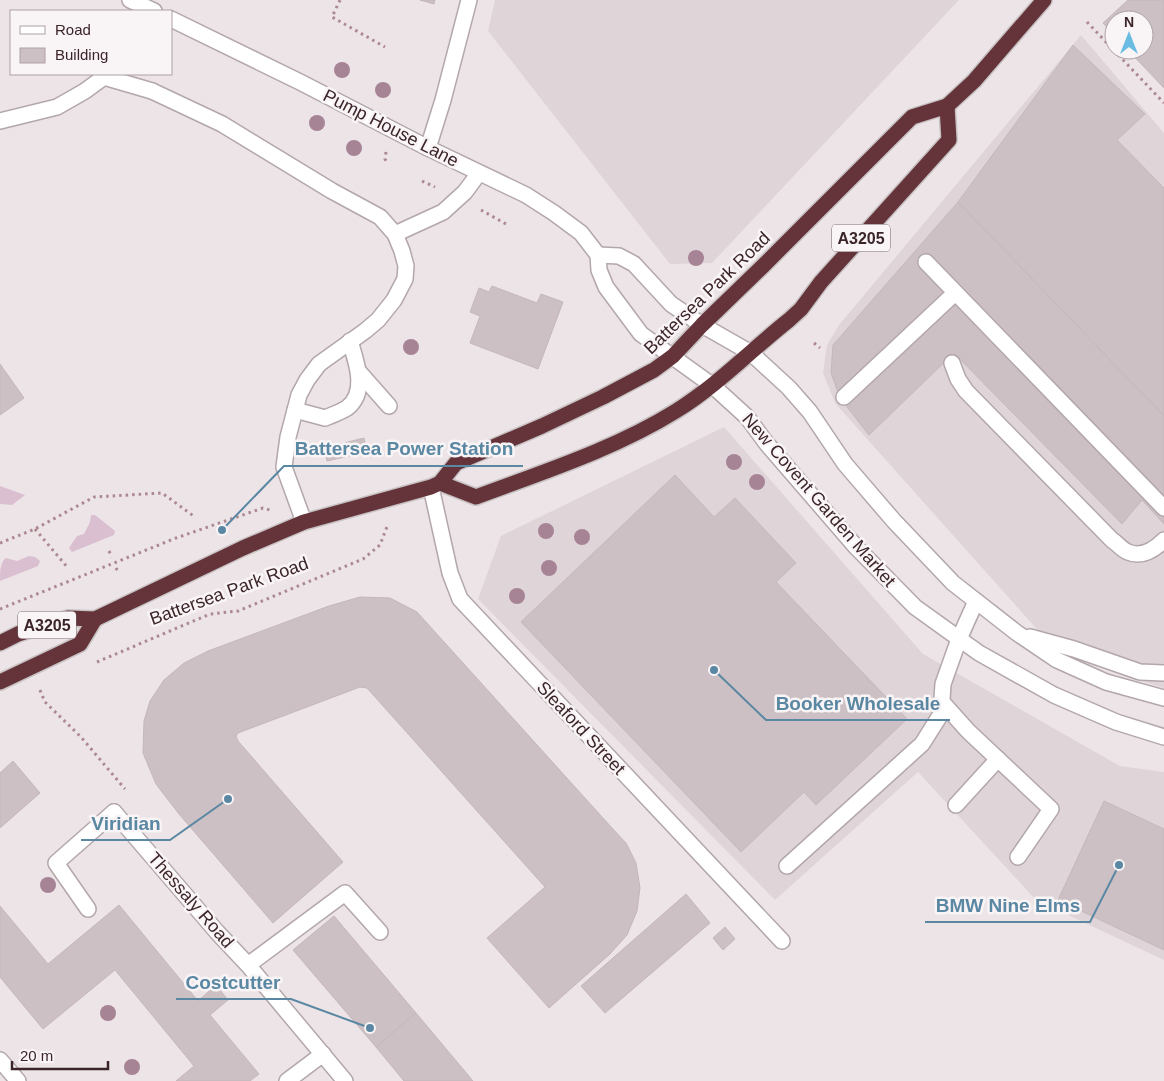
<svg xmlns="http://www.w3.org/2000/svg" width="1164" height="1081" viewBox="0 0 1164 1081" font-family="Arial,sans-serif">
	<rect width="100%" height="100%" fill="#ece4e7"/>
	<g fill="#dfd5d9">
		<path d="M495,0h464l-247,263 -42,1 -182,-233z"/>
		<path d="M1081,35l83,98v555l-54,-17 -59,-26 -216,-242 -12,-30 4,-28 12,-20z"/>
		<path d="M724,427l199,227 197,112 44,6v188l-128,-60 -118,-128 -143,128 -297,-301 23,-63z"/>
	</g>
	<g fill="#dabfd1">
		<path d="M0,486l25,9 -13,10 -12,-1z"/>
		<path d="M91,515h4l20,16 -1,4 -42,17 -3,-4 8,-12 7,-2 6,-12z"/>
		<path d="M29,556l6,1 5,4 -2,5 -38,15c0,-9 0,-19 6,-23l11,3z"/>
	</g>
	<g fill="#ccc0c4" stroke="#c5b7bb">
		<path d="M420,0h15l-1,4z"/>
		<path d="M1128,0h36v88l-36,-38h16v-30h-30v15l-11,-12z"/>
		<path d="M1073,45l72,69 -28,26 47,48v228l-206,-214z"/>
		<path d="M958,202l206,214v108l-22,-24 -20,24 -168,-171 -85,82 -29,-37 -9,-25 2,-28z"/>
		<path d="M492,286l45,17 4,-9 22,8 -25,67 -68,-26 10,-27 -10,-4 9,-24 10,4z"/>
		<path d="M0,364l24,34 -24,17z"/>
		<path d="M364,438l3,14 -40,9 -3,-13z"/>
		<path d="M675,475l39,42 21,-19 61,65 -20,19 131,137 -91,86 -12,-13 -63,60 -220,-230z"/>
		<path d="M360,597l30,1 27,14 195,216 14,15 10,20 4,25 -3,23 -10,24 -17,19 -61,54 -62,-70 58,-51 -178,-199 -7,-1 -122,46 -2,3 2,5 105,121 -70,61 -94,-109 -23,-30 -13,-31 1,-32 6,-20 14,-21 20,-17 24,-12 121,-45z"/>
		<path d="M13,761l27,32 -40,35v-55z"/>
		<path d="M1104,801l60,28v121l-106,-50z"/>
		<path d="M686,894l24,29 -105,90 -24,-27z"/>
		<path d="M119,905l79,96 18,-16 12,15 -18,15 49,59 -9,7h-74l18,-15 -79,-96 -72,59 -43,-52v-71l48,58z"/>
		<path d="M334,916l82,97 -40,34 -83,-97z"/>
		<path d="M725,927l10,12 -12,11 -10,-12z"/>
		<path d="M416,1013l57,68h-69l-28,-34z"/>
	</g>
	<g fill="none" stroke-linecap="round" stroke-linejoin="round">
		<g stroke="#b3a7aa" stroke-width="18">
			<g id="lane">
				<path d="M0,121l57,-14 28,-16 19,-14 48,14"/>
				<path d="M395,234l48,-22 22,-20 14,-19"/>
				<path d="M926,262l238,246"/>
				<path d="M952,363l6,16 8,12 146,149c5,3 10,10 16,12 14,6 27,-3 36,-12"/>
				<path d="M359,372l30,34"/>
				<path d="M844,397l111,-104"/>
				<path d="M295,410l30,8c7,-3 16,-6 22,-10 21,-16 9,-47 3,-67"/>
				<path d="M942,702l26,29 83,78 -33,48"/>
				<path d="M956,805l42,-46"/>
				<path d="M787,866l135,-122 19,-30 2,-30 16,-45 17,-38"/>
				<path d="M88,909l-32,-46 58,-51"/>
				<path d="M248,965l97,-72 35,39"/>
				<path d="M287,1081l36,-27"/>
			</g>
		</g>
		<g stroke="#b3a7aa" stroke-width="18">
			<g id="street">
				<path d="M130,0l24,11"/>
				<path d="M171,19l129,63 128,66 98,47 28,18 27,20 17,22 1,15 7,17 35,47 72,52 34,31 20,27 89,103 59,60 64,46 75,42 62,27 48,15"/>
				<path d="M152,91l70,33 110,67 48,26 15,17 7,17 4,15 -1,13 -11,21 -16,20 -13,11 -46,33 -12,16 -8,15 -11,42 -4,30 20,55"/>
				<path d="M428,148l15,-48 26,-100"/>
				<path d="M598,255l21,1 15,8 37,40 31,21 49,28 38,35 21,24 35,52 49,57 59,62 64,50 40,27 49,22 58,16"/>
				<path d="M431,487l19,86 10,26 322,342"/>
				<path d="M1030,637l44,12 66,23 24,1"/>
				<path d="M114,812l103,120 31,33 97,116"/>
				<path d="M0,1060l18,21"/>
			</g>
		</g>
		<g stroke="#c8c2c3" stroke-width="18">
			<g id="highway">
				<path d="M440,483l36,14c67,-25 139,-48 200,-86 42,-26 75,-61 113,-91l12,-11 20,-27 128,-142 -2,-34"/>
				<path d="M0,643l18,-9 50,-16 27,1 148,-71 61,-26 127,-35 9,-4 16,-20 86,-37 61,-29 51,-27 19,-14 29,-31 61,-59 149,-149 35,-11 27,-25 70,-81"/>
				<path d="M0,682l80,-38 15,-25"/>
			</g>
		</g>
		<g stroke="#ac8890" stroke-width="3" stroke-dasharray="2.5 4" stroke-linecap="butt">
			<path d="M340,0l-8,17 53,30"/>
			<path d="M1087,22l77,81"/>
			<path d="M386,152l-1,7 3,5"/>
			<path d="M422,181l13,6"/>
			<path d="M481,210l25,14"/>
			<path d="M814,343l6,5"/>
			<path d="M35,529l33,39"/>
			<path d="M0,543l35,-14 59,-32 68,-4 33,24"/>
			<path d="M109,551l3,6"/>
			<path d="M116,568l3,5"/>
			<path d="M0,609l176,-71 87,-30 7,2"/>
			<path d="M97,662l113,-48 28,-3 125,-52 17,-14 8,-21"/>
			<path d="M40,690l5,12 36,35 44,52"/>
		</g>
		<use href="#lane" stroke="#fff" stroke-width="15"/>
		<use href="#street" stroke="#fff" stroke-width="15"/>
		<use href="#highway" stroke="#64343a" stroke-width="15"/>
	</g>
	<g fill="#a78396">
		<circle cx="342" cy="70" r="8"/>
		<circle cx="383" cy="90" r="8"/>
		<circle cx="317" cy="123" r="8"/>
		<circle cx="354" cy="148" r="8"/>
		<circle cx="696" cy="258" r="8"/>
		<circle cx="411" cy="347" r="8"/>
		<circle cx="734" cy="462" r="8"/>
		<circle cx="757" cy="482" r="8"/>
		<circle cx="546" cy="531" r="8"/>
		<circle cx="582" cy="537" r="8"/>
		<circle cx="549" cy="568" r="8"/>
		<circle cx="517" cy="596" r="8"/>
		<circle cx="48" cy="885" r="8"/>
		<circle cx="108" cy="1013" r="8"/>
		<circle cx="132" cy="1067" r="8"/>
	</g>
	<g text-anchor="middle" stroke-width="5" stroke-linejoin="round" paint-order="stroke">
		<g fill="#f9f4f6" stroke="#746366" stroke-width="1">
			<rect x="832" y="224.5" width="58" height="27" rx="4"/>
			<rect x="18" y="611.5" width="58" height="27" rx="4"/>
		</g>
		<g font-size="16" font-weight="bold" fill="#3b2529">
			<text x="861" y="244">A3205</text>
			<text x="47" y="631">A3205</text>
		</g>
		<g font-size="18" fill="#3b2529" stroke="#f9f4f6">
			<text transform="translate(391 128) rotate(27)" y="6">Pump House Lane</text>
			<text transform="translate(707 293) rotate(-44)" y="6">Battersea Park Road</text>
			<text transform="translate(819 500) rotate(49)" y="6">New Covent Garden Market</text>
			<text transform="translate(229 591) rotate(-20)" y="6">Battersea Park Road</text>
			<text transform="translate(581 728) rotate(47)" y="6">Sleaford Street</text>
			<text transform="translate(191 900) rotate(49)" y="6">Thessaly Road</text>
		</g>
	</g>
	<path fill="none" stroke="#5a87a2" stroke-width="2" d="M222 530L284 466H523M714 670L766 720H950M228 799L170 840H81M1119 865L1090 922H925M370 1028L291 999H176"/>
	<g fill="#5a87a2" stroke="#f9f4f6" stroke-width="2">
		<circle cx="222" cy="530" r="5"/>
		<circle cx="714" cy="670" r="5"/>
		<circle cx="228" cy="799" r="5"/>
		<circle cx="1119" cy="865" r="5"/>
		<circle cx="370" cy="1028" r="5"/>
	</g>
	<g font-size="19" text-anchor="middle" font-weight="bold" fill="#5a87a2" stroke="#f9f4f6" stroke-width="5" stroke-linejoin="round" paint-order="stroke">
		<text x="404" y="455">Battersea Power Station</text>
		<text x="858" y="710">Booker Wholesale</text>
		<text x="126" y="830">Viridian</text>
		<text x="1008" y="912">BMW Nine Elms</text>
		<text x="233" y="989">Costcutter</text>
	</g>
	<rect x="10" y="10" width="162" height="65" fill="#f9f4f6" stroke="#ada1a4"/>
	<rect x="20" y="26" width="25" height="8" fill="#ffffff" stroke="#ada1a4"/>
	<text x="55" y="35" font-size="15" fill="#3b2529">Road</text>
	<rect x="20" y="48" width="25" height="15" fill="#ccc0c4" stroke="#ada1a4"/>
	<text x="55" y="60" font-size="15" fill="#3b2529">Building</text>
	<g transform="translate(1129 35)"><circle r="24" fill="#f9f4f6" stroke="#ada1a4"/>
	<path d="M0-4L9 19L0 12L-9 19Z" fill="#6abce3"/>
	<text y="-8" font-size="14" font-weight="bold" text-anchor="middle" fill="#3b2529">N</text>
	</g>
	<path d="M12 1061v8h96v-8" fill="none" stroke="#3b2529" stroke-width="2.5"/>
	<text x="20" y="1061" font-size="15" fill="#3b2529" stroke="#f9f4f6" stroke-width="4" paint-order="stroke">20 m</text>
</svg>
